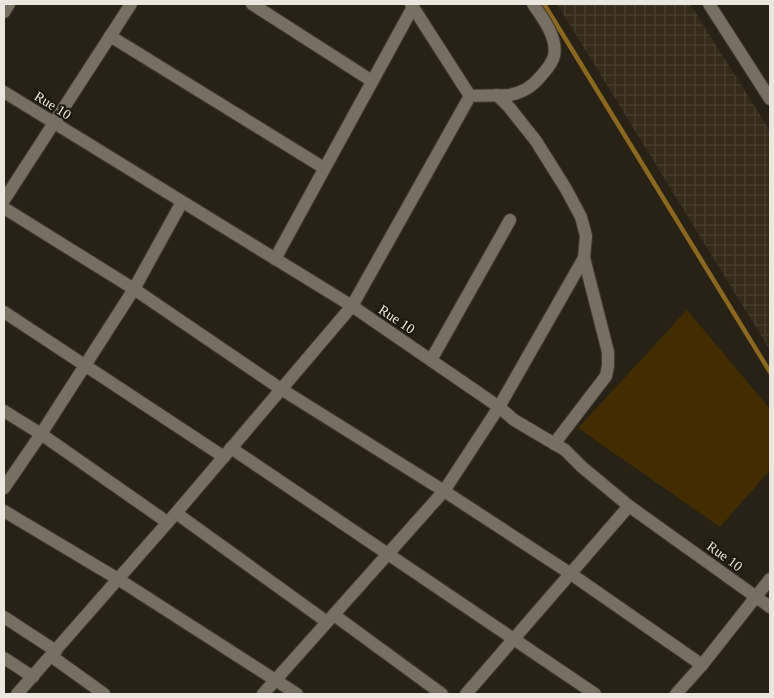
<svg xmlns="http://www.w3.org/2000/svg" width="774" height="698" viewBox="0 0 774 698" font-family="'Times New Roman',serif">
	<defs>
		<pattern id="industrial-grid" width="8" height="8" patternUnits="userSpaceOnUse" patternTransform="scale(1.25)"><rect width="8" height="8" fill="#342b19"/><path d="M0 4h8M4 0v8" fill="none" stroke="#48402f"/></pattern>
	</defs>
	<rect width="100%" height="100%" fill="#282216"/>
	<path fill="url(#industrial-grid)" d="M557,4h133l80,127v219z"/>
	<path fill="#412d00" d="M687,310l83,99v61l-50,57 -142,-99z"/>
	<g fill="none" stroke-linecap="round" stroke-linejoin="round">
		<path stroke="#8a691f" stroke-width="4.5" d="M544,4l226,368"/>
		<g stroke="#413b33" stroke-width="14">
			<g id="street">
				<path d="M252,4l120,77"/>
				<path d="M411,4l59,92"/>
				<path d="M709,4l61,95"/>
				<path d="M4,12l5,-8"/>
				<path d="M110,36l214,132"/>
				<path d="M4,92l348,214 147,101 15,13 51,30 17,17 47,39 141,101"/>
				<path d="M4,200l127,-196"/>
				<path d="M4,208l130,81 147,100 163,102 127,83 131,91"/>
				<path d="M275,259l138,-252"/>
				<path d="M4,312l220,145"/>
				<path d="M431,360l79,-140"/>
				<path d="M4,411l37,23 126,88"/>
				<path d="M554,444l52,-68 2,-10v-14l-24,-94"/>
				<path d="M231,448l364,246"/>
				<path d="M4,488l37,-54 93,-145 48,-87"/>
				<path d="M4,511l114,68 179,115"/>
				<path d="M176,513l151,109"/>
				<path d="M334,615l108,79"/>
				<path d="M4,617l52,34"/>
				<path d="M51,656l53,38"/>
				<path d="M4,658l29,19"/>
				<path d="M17,694l159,-181 176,-207 118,-210c13,-1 26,0 39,-1 13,-2 24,-9 32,-19 5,-6 11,-12 13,-20 4,-18 -11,-38 -21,-52"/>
				<path d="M263,694l181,-203 55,-84 85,-149 2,-22 -5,-19 -15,-28 -30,-48 -27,-34 -12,-12"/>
				<path d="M466,694l163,-188"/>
			</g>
		</g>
		<g stroke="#413b33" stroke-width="14">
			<path id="secondary" d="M676,694l26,-29 68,-86"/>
		</g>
		<use href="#street" stroke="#777062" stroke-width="12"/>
		<use href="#secondary" stroke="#777062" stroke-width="12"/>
	</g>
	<g text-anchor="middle" stroke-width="4.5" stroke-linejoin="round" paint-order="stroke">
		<g font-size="14" fill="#ebe7df" stroke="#1e190d">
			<text transform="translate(53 105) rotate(32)" y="5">Rue 10</text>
			<text transform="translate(397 319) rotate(34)" y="5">Rue 10</text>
			<text transform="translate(725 556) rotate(36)" y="5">Rue 10</text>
		</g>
	</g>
	<rect width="774" height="698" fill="none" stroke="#ebe7df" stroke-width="10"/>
</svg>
